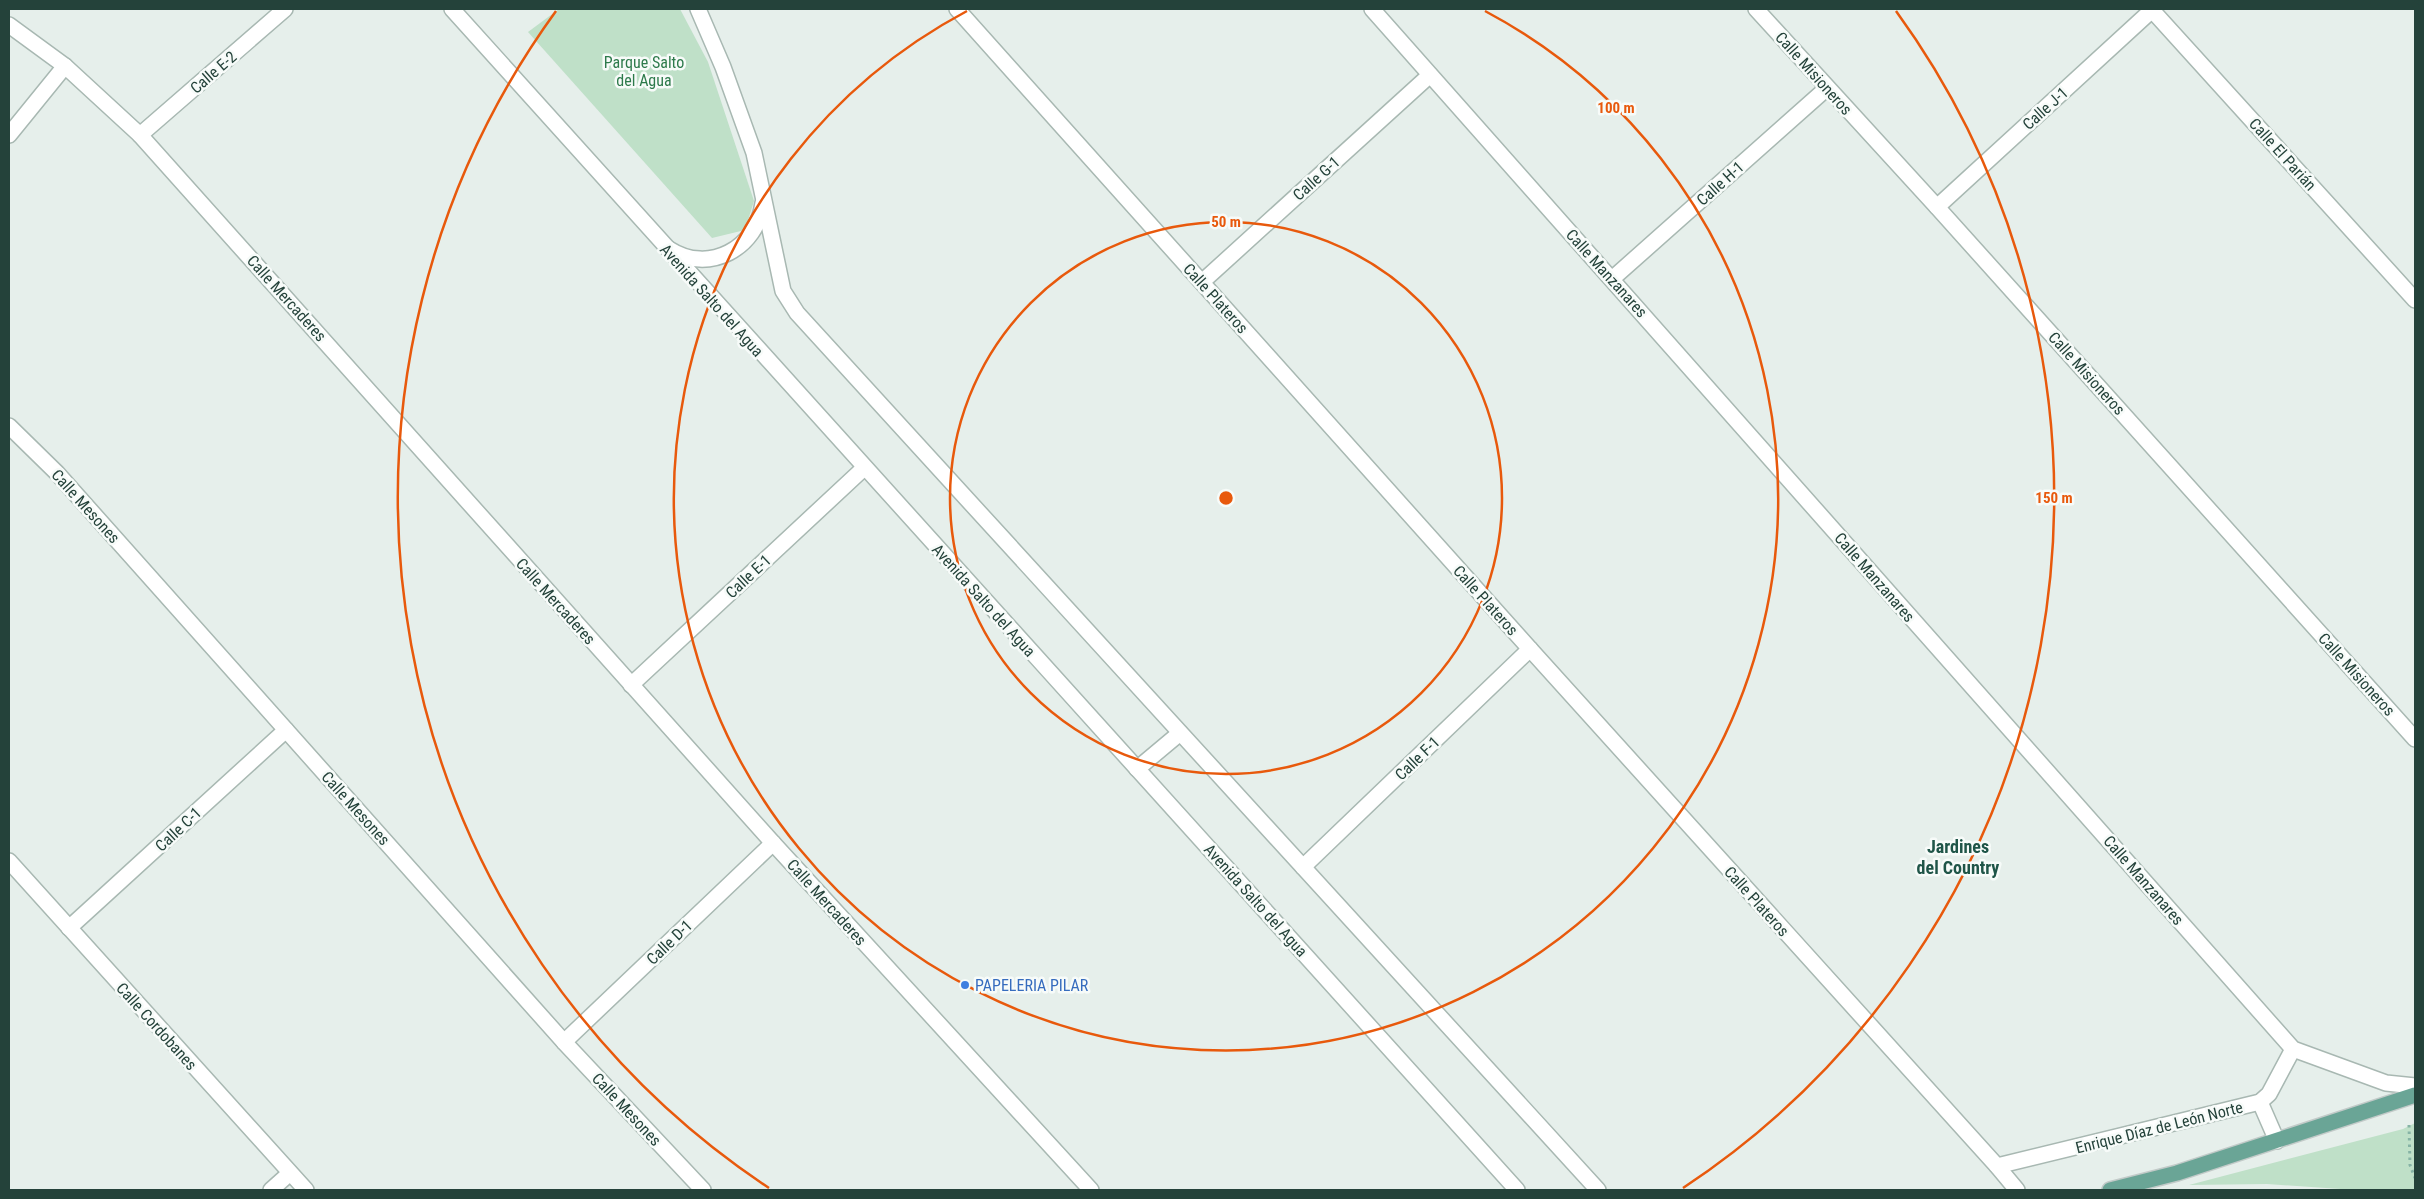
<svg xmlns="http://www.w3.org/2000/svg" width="2424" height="1199" viewBox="0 0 2424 1199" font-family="'Roboto Condensed',sans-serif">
	<rect width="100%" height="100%" fill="#e6efeb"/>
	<g fill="#bfe0c8">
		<path d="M559,9h121l28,53 46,139 -9,29 -33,8 -184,-206z"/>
		<path d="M2415,1123v67h-60l-88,-6 -78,1 214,-56z"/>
	</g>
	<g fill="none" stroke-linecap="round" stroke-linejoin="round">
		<g stroke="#a8b8b2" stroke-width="18">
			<g id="minor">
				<path d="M452,9l1065,1181"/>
				<path d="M698,9l25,58 31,86 29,138 14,22 801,877"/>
				<path d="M957,9l573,640 467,517 20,24"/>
				<path d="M1372,9l921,1040 93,34 29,3"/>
				<path d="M1756,9l181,198 478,532"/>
				<path d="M2151,9l264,291"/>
				<path d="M9,25l56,41 75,69 633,708 318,347"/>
				<path d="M9,135l56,-69"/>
				<path d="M140,135l145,-126"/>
				<path d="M1937,207l215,-197"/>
				<path d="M669,249c40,26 88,-1 94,-46"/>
				<path d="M1612,279l215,-191"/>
				<path d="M1202,282l228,-207"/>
				<path d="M9,426l48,47 507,569 139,148"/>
				<path d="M631,685l233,-217"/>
				<path d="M1137,769l43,-36"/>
				<path d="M9,861l297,329"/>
				<path d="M1303,867l227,-218"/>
				<path d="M69,928l217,-198"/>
				<path d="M564,1042l209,-199"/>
				<path d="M2260,1102l17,39"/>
				<path d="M1997,1166l263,-64 9,-8 24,-45"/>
				<path d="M271,1190l19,-17"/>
			</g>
		</g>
		<g stroke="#c2cac8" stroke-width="18">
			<path id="major" d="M2110,1190l67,-17 238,-78"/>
		</g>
		<path stroke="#86b3a5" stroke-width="3" stroke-dasharray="2.5 4" stroke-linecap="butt" d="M2409,1125l1,40 5,13"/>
		<use href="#minor" stroke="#fff" stroke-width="15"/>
		<use href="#major" stroke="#6aa596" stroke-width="15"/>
	</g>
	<g fill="none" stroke="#e8590c" stroke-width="2.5">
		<circle cx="1226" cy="498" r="276"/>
		<path d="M1485 11A552 552 0 1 1 967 11"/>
		<path d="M769 1188A828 828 0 0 1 556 11M1896 11A828 828 0 0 1 1683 1188"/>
	</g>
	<circle fill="#3f7fe0" stroke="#f7fbf9" stroke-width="2" cx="965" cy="985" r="5"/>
	<g text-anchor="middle" stroke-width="5" stroke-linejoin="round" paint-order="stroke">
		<g font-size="16" fill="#2d7a4b" stroke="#f7fbf9">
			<text x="644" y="68">Parque Salto<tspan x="644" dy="18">del Agua</tspan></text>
		</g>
		<g font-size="16" fill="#24423a" stroke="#f7fbf9">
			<text transform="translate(213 72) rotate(-41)" y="6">Calle E-2</text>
			<text transform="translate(1814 73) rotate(48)" y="6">Calle Misioneros</text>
			<text transform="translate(2045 108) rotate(-42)" y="6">Calle J-1</text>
			<text transform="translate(2283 154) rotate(48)" y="6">Calle El Parián</text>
			<text transform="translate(1316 178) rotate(-42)" y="6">Calle G-1</text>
			<text transform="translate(1720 183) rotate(-42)" y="6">Calle H-1</text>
			<text transform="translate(1607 273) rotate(48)" y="6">Calle Manzanares</text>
			<text transform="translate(287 298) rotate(48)" y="6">Calle Mercaderes</text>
			<text transform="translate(1216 298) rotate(48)" y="6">Calle Plateros</text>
			<text transform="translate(712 300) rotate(48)" y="6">Avenida Salto del Agua</text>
			<text transform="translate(2087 373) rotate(48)" y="6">Calle Misioneros</text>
			<text transform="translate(86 506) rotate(48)" y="6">Calle Mesones</text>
			<text transform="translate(748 576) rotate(-43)" y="6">Calle E-1</text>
			<text transform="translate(1875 577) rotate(49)" y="6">Calle Manzanares</text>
			<text transform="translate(984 600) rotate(48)" y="6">Avenida Salto del Agua</text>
			<text transform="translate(1486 600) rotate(48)" y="6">Calle Plateros</text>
			<text transform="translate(556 601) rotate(48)" y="6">Calle Mercaderes</text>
			<text transform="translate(2357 674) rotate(48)" y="6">Calle Misioneros</text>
			<text transform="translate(1417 758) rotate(-44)" y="6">Calle F-1</text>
			<text transform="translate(356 808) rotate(48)" y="6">Calle Mesones</text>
			<text transform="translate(178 829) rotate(-43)" y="6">Calle C-1</text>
			<text transform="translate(2144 880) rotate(49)" y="6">Calle Manzanares</text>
			<text transform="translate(1256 900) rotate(48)" y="6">Avenida Salto del Agua</text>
			<text transform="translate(1757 901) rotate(48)" y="6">Calle Plateros</text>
			<text transform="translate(827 902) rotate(48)" y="6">Calle Mercaderes</text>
			<text transform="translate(669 942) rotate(-44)" y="6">Calle D-1</text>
			<text transform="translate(157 1026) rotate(48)" y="6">Calle Cordobanes</text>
			<text transform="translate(627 1109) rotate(47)" y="6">Calle Mesones</text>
			<text transform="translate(2159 1127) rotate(-14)" y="6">Enrique Díaz de León Norte</text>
		</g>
		<g font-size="16" fill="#366cbe" stroke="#f7fbf9" text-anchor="start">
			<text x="975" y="991">PAPELERIA PILAR</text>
		</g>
		<g font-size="18" font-weight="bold" fill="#1f5548" stroke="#f7fbf9">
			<text x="1958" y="853">Jardines<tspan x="1958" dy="21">del Country</tspan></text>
		</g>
	</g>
	<circle cx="1226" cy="498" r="8" fill="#e8590c" stroke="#f7fbf9" stroke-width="2.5"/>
	<g font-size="15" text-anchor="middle" font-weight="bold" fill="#e8590c" stroke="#f7fbf9" stroke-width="5" stroke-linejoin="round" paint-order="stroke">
		<text x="1616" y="113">100 m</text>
		<text x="1226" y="227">50 m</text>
		<text x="2054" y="503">150 m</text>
	</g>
	<rect width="2424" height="1199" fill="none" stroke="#24423a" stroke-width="20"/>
</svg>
